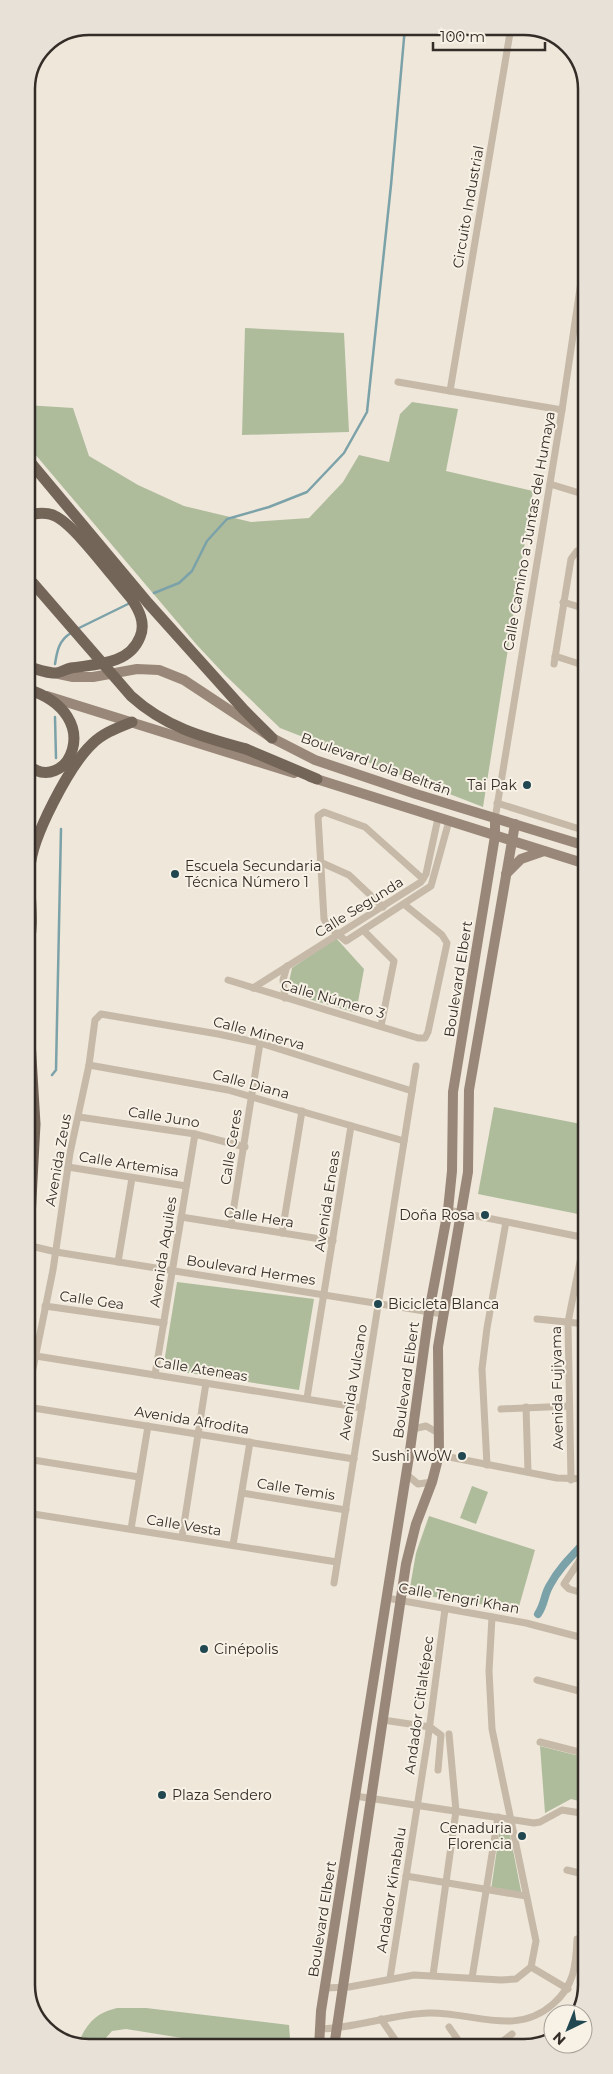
<svg xmlns="http://www.w3.org/2000/svg" width="613" height="2074" viewBox="0 0 613 2074" font-family="Montserrat,sans-serif">
	<rect width="100%" height="100%" fill="#efe7da"/>
	<g fill="#aebc9c">
		<path d="M245,328l99,5 5,99 -107,3z"/>
		<path d="M412,402l46,7 -12,62 87,20 -50,316 -203,-79 -55,-53 -29,-31 -162,-191 -8,-12v-36l47,3 16,48 49,29 46,21 67,16 58,-4 34,-36 16,-27 30,7 11,-48z"/>
		<path d="M336,938l28,31 -8,44 -61,-18 -6,-13 3,-14z"/>
		<path d="M494,1107l92,18v72l-3,18 -105,-21z"/>
		<path d="M177,1282l137,17 -15,91 -136,-21z"/>
		<path d="M472,1486l16,6 -12,32 -16,-6z"/>
		<path d="M429,1516l106,34 -17,60 -109,-17 7,-40z"/>
		<path d="M540,1746l47,12v45l-16,-4 -26,14z"/>
		<path d="M500,1828l9,2 13,66 -31,-6z"/>
		<path d="M117,2008h29l143,17 1,14 -13,8h-39l-112,-18 -14,2 -15,17h-12l-8,-4c11,-20 16,-30 40,-36z"/>
	</g>
	<g fill="none" stroke-linecap="round" stroke-linejoin="round">
		<g stroke="#7ca2a9" stroke-width="2.5">
			<path d="M154,593l25,-10 13,-12 15,-30 20,-22 42,-12 38,-15 37,-39 23,-41 24,-227 14,-158"/>
			<path d="M77,629l51,-25"/>
			<path d="M55,664c2,-13 4,-24 16,-31"/>
			<path d="M55,717l1,41"/>
			<path d="M52,1075l4,-5 5,-241"/>
		</g>
		<path stroke="#7ca2a9" stroke-width="8" d="M538,1614c7,-10 6,-20 12,-29 9,-17 23,-30 36,-44"/>
		<g stroke="#c6b9a7" stroke-width="7">
			<path d="M398,382l52,9 61,-364"/>
			<path d="M450,391l112,19"/>
			<path d="M583,437l3,1"/>
			<path d="M550,484l36,11"/>
			<path d="M563,602l23,7"/>
			<path d="M555,656l31,10"/>
			<path d="M554,664l17,-105 6,-8 9,2"/>
			<path d="M497,803l89,28"/>
			<path d="M495,819l67,-409 24,-162"/>
			<path d="M320,862l29,13 34,32"/>
			<path d="M423,879l-58,-52 -41,-15 -6,4 6,103 4,7 18,15 85,-55 18,-65"/>
			<path d="M364,931l30,30 -13,65"/>
			<path d="M228,980l190,58h7l3,-6 19,-89 -5,-8 -37,-30"/>
			<path d="M253,988l168,-106 5,-8 12,-56"/>
			<path d="M285,998l-2,-18 4,-14"/>
			<path d="M89,1065l139,25 176,51"/>
			<path d="M79,1117l116,17 50,13"/>
			<path d="M68,1167l118,19"/>
			<path d="M448,1210l138,28"/>
			<path d="M181,1217l152,24"/>
			<path d="M231,1225l29,-182"/>
			<path d="M282,1233l20,-122"/>
			<path d="M27,1245l29,7 387,62"/>
			<path d="M118,1262l14,-84"/>
			<path d="M45,1306l119,17"/>
			<path d="M537,1319l49,5"/>
			<path d="M36,1356l326,52"/>
			<path d="M155,1375l40,-241"/>
			<path d="M27,1398l26,-128 17,-117 19,-88 6,-45 6,-6 117,20 42,9 152,48"/>
			<path d="M307,1398l44,-272"/>
			<path d="M27,1407l327,52"/>
			<path d="M526,1407l2,65"/>
			<path d="M501,1409l68,-3"/>
			<path d="M413,1429l13,-3 14,8"/>
			<path d="M439,1455l118,23 29,1"/>
			<path d="M27,1459l112,18"/>
			<path d="M487,1465l-5,-96 5,-41 19,-106"/>
			<path d="M406,1474l12,10 14,-2"/>
			<path d="M571,1480l-3,-158 17,-85"/>
			<path d="M242,1493l104,17"/>
			<path d="M27,1513l310,49"/>
			<path d="M131,1529l17,-103"/>
			<path d="M182,1537l24,-154"/>
			<path d="M233,1545l17,-103"/>
			<path d="M586,1551l-22,33 5,5 17,5"/>
			<path d="M334,1583l82,-517"/>
			<path d="M387,1598l139,25 61,16"/>
			<path d="M537,1680l50,13"/>
			<path d="M383,1720l47,7 11,8 -3,35"/>
			<path d="M540,1742l47,12"/>
			<path d="M355,1796l179,27 6,-1 22,-12 25,4"/>
			<path d="M567,1870l20,5"/>
			<path d="M406,1876l120,20"/>
			<path d="M531,1967l37,22"/>
			<path d="M433,1975l23,-164 -7,-77"/>
			<path d="M390,1978l38,-240 17,-129"/>
			<path d="M472,1978l26,-161"/>
			<path d="M325,1988l24,-1 65,-12 87,5 15,-1 15,-12 5,-26 -44,-212 -3,-58 3,-54"/>
			<path d="M381,2019l19,28"/>
			<path d="M449,2027l14,20"/>
			<path d="M320,2029c37,-1 72,-15 109,-16 44,-1 87,24 124,-9 21,-18 23,-38 24,-65l10,-2"/>
			<path d="M495,2047l17,-13"/>
		</g>
		<g stroke="#998879" stroke-width="10">
			<path d="M54,673l19,4h20l44,-8 22,1 25,10 88,58 43,22 101,34 170,52"/>
			<path d="M47,696l247,77"/>
			<path d="M310,777l276,87"/>
			<path d="M506,874l15,-15 23,-8"/>
			<path d="M319,2047l2,-36 89,-561 19,-138 19,-102 4,-39 1,-79 42,-256v-17"/>
			<path d="M334,2047l72,-483 10,-40 16,-42 7,-27 -1,-108 30,-175 1,-82 46,-266"/>
		</g>
		<g stroke="#746559" stroke-width="11">
			<path d="M26,457l122,146 96,107 28,28"/>
			<path d="M27,515c9,-2 21,-4 30,2 20,11 57,62 74,81 8,12 15,25 9,39 -11,28 -44,27 -69,31 -6,1 -12,6 -18,5 -9,-1 -18,-4 -26,-7"/>
			<path d="M27,689c83,26 38,110 0,75"/>
			<path d="M246,749l71,30"/>
			<path d="M27,949c9,-25 1,-55 3,-80 1,-31 40,-104 62,-125 11,-11 25,-16 40,-22"/>
			<path d="M27,990l8,134 -5,94 -3,12"/>
		</g>
		<path stroke="#746559" stroke-width="11" d="M33,583l98,113c34,31 71,41 115,53"/>
	</g>
	<g fill="#214850" stroke="#f7f1e6" stroke-width="2">
		<circle cx="527" cy="785" r="5"/>
		<circle cx="175" cy="874" r="5"/>
		<circle cx="485" cy="1215" r="5"/>
		<circle cx="378" cy="1304" r="5"/>
		<circle cx="462" cy="1456" r="5"/>
		<circle cx="204" cy="1649" r="5"/>
		<circle cx="162" cy="1795" r="5"/>
		<circle cx="522" cy="1836" r="5"/>
	</g>
	<g text-anchor="middle" stroke-width="4" stroke-linejoin="round" paint-order="stroke">
		<g font-size="14" fill="#332c27" stroke="#f7f1e6">
			<text transform="translate(468 207) rotate(-80)" y="5">Circuito Industrial</text>
			<text transform="translate(529 531) rotate(-80)" y="5">Calle Camino a Juntas del Humaya</text>
			<text transform="translate(376 764) rotate(20)" y="5">Boulevard Lola Beltrán</text>
			<text transform="translate(359 907) rotate(-32)" y="5">Calle Segunda</text>
			<text transform="translate(458 979) rotate(-81)" y="5">Boulevard Elbert</text>
			<text transform="translate(333 999) rotate(16)" y="5">Calle Número 3</text>
			<text transform="translate(259 1033) rotate(15)" y="5">Calle Minerva</text>
			<text transform="translate(251 1084) rotate(15)" y="5">Calle Diana</text>
			<text transform="translate(164 1117) rotate(9)" y="5">Calle Juno</text>
			<text transform="translate(231 1147) rotate(-81)" y="5">Calle Ceres</text>
			<text transform="translate(58 1160) rotate(-80)" y="5">Avenida Zeus</text>
			<text transform="translate(129 1164) rotate(9)" y="5">Calle Artemisa</text>
			<text transform="translate(327 1201) rotate(-81)" y="5">Avenida Eneas</text>
			<text transform="translate(259 1217) rotate(9)" y="5">Calle Hera</text>
			<text transform="translate(163 1252) rotate(-81)" y="5">Avenida Aquiles</text>
			<text transform="translate(251 1270) rotate(9)" y="5">Boulevard Hermes</text>
			<text transform="translate(92 1300) rotate(8)" y="5">Calle Gea</text>
			<text transform="translate(201 1369) rotate(9)" y="5">Calle Ateneas</text>
			<text transform="translate(406 1380) rotate(-82)" y="5">Boulevard Elbert</text>
			<text transform="translate(353 1382) rotate(-81)" y="5">Avenida Vulcano</text>
			<text transform="translate(557 1388) rotate(-91)" y="5">Avenida Fujiyama</text>
			<text transform="translate(192 1420) rotate(9)" y="5">Avenida Afrodita</text>
			<text transform="translate(296 1489) rotate(9)" y="5">Calle Temis</text>
			<text transform="translate(184 1525) rotate(9)" y="5">Calle Vesta</text>
			<text transform="translate(459 1598) rotate(10)" y="5">Calle Tengri Khan</text>
			<text transform="translate(419 1705) rotate(-82)" y="5">Andador Citlaltépec</text>
			<text transform="translate(391 1890) rotate(-81)" y="5">Andador Kinabalu</text>
			<text transform="translate(322 1919) rotate(-81)" y="5">Boulevard Elbert</text>
		</g>
		<g font-size="14" fill="#332c27" stroke="#f7f1e6" text-anchor="end">
			<text x="517" y="790">Tai Pak</text>
			<text x="185" y="871" text-anchor="start">Escuela Secundaria<tspan x="185" dy="16">Técnica Número 1</tspan></text>
			<text x="475" y="1220">Doña Rosa</text>
			<text x="388" y="1309" text-anchor="start">Bicicleta Blanca</text>
			<text x="452" y="1461">Sushi WoW</text>
			<text x="214" y="1654" text-anchor="start">Cinépolis</text>
			<text x="172" y="1800" text-anchor="start">Plaza Sendero</text>
			<text x="512" y="1833">Cenaduria<tspan x="512" dy="16">Florencia</tspan></text>
		</g>
	</g>
	<path d="M0 0H613V2074H0ZM89 35H524A54 54 0 0 1 578 89V1985A54 54 0 0 1 524 2039H89A54 54 0 0 1 35 1985V89A54 54 0 0 1 89 35Z" fill="#e7e1d7" fill-rule="evenodd"/>
	<path fill="none" stroke="#332c27" stroke-width="2.5" d="M89 35H524A54 54 0 0 1 578 89V1985A54 54 0 0 1 524 2039H89A54 54 0 0 1 35 1985V89A54 54 0 0 1 89 35Z"/>
	<g transform="translate(568 2029) rotate(223)"><circle r="24" fill="#f7f1e6" stroke="#a9a29a"/>
	<path d="M0-4L9 19L0 12L-9 19Z" fill="#214850"/>
	<text y="-8" font-size="14" font-weight="bold" text-anchor="middle" fill="#332c27">N</text>
	</g>
	<path d="M433 42v8h112v-8" fill="none" stroke="#332c27" stroke-width="2.5"/>
	<text x="440" y="42" font-size="15" fill="#332c27" stroke="#f7f1e6" stroke-width="4" paint-order="stroke">100 m</text>
</svg>
